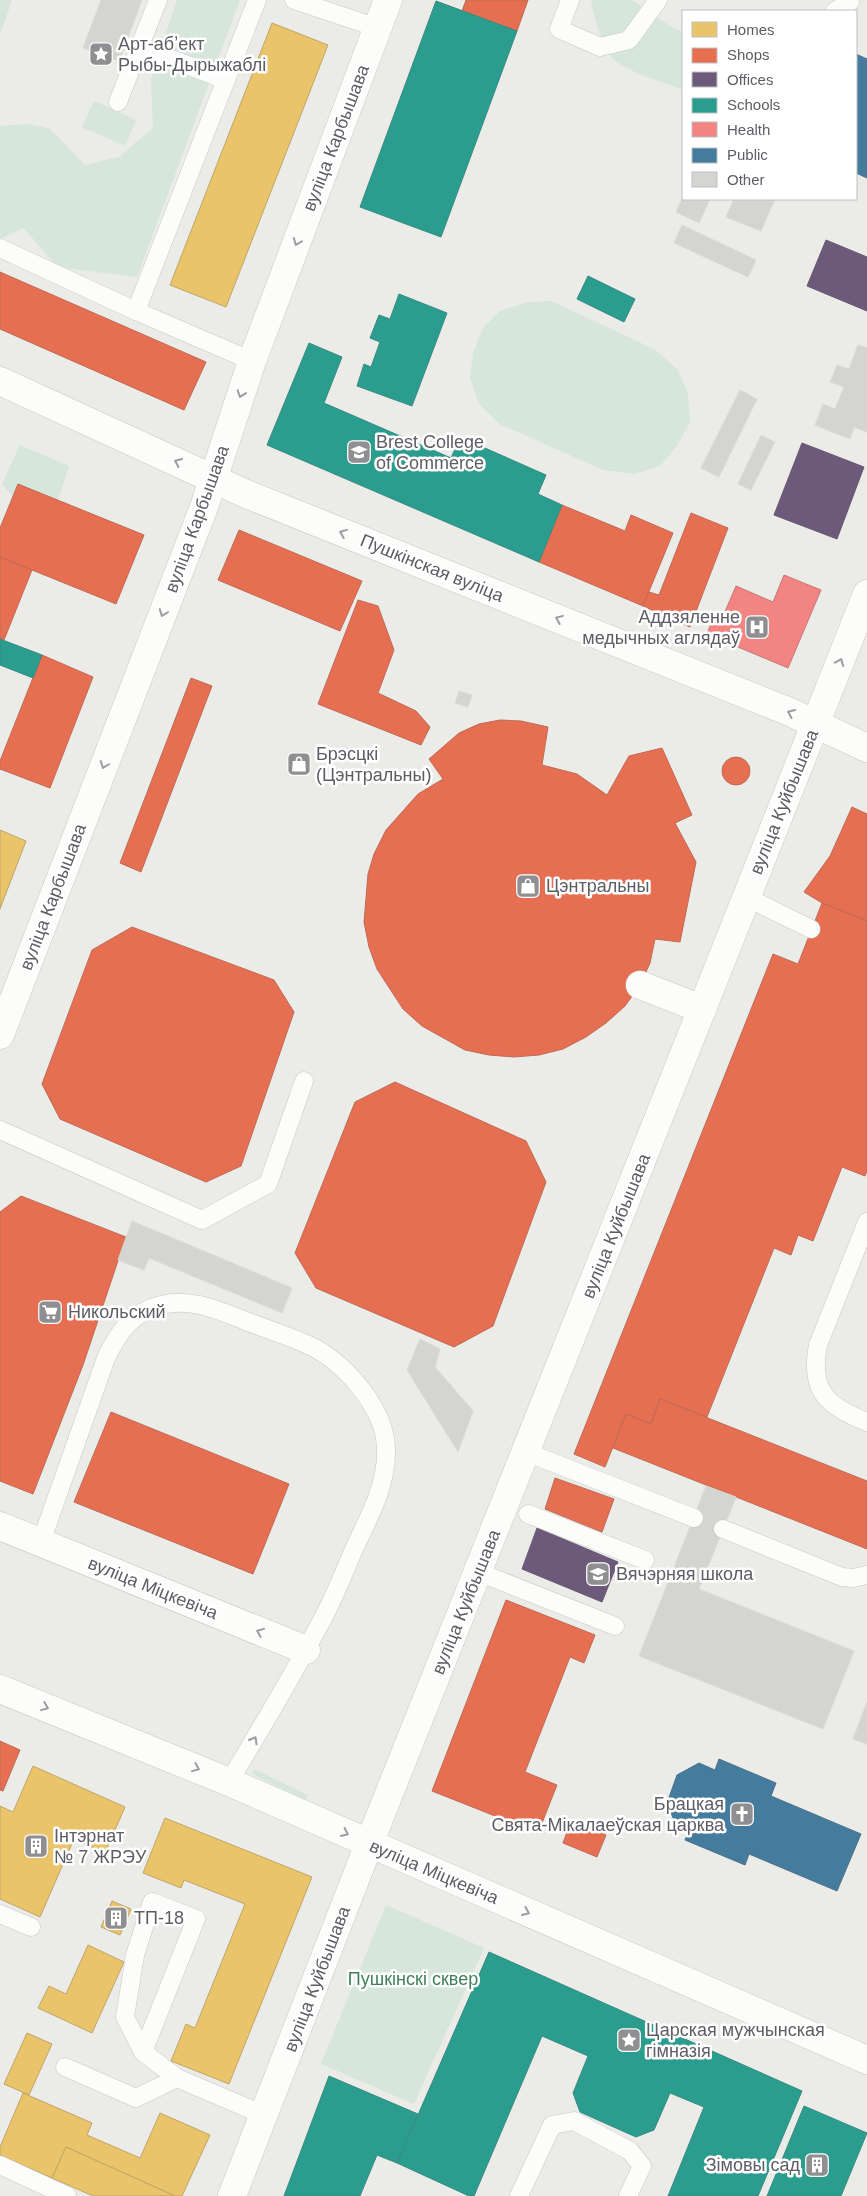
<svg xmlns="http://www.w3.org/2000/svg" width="867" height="2196" viewBox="0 0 867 2196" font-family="Helvetica,sans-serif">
	<rect width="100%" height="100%" fill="#ebebe7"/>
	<g fill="#d6e6da">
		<path d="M0,0h12l-12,35z"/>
		<path d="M177,0h63l-103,277 -80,-10 -33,-39 -24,11v-113l28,-2 22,5 35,36 34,-8 34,-29 -2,-49z"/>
		<path d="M591,0h41l38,26 13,6v58c-14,-6 -63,-21 -71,-32 -12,-17 -17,-38 -21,-58z"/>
		<path d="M94,101l42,19 -11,26 -43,-19z"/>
		<path d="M551,301l103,48 23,20 11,24 2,28 -13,25 -17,20 -26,8 -31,-4 -103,-46 -21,-20 -9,-26 3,-25 10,-25 17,-17 28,-9z"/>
		<path d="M20,445l49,21 -11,34 -40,-16 -5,13 -11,-13z"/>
		<path d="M254,1769l54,26 -2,5 -54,-26z"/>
		<path d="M386,1905l98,43 -70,156 -93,-40z"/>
	</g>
	<g fill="#e9c46a" stroke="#bfa568">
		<path d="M272,23l56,22 -102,262 -56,-22z"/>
		<path d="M0,830l26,11 -26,68z"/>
		<path d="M33,1766l92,41 -20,46 -31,-14 -34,78 -40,-18v-93l13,6z"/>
		<path d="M165,1818l147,59 -83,207 -58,-23 15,-37 9,4 50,-124 -61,-24 -3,8 -38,-15z"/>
		<path d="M112,1901l19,8 -11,26 -19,-8z"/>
		<path d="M88,1945l36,17 -32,71 -54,-25 11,-22 17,8z"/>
		<path d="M27,2033l25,11 -23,51 -25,-11z"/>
		<path d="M23,2093l69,30 -5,12 53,23 20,-45 50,22 -28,61h-7l-109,-49 -14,31 -52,-23v-8z"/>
		<path d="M66,2147l109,49h-82l-41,-18z"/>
	</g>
	<g fill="#e76f51" stroke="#be6a57">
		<path d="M466,0h62l-11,31 -55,-20z"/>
		<path d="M0,272l206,90 -22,48 -184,-81z"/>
		<path d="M18,484l126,51 -28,69 -116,-47v-29z"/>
		<path d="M562,505l63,26 6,-16 42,18 -30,73 -104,-44z"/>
		<path d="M691,513l37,15 -38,99 -47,-21 6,-14 10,3z"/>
		<path d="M239,530l123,51 -22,50 -122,-51z"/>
		<path d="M0,557l32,13 -28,70 -4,-1z"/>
		<path d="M358,600l20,6 16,44 -16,43 38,18 14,16 -9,18 -103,-41z"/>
		<path d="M42,655l51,22 -43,111 -50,-19v-8z"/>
		<path d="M191,678l21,8 -71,186 -21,-9z"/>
		<path d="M500,720l21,1 27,6 -6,38 35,9 30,21 22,-39 33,-8 30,67 -17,8 21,39 -16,80 -25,-3 -5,24 -10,22 -15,21 -19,17 -20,14 -23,12 -24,6 -25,2 -25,-2 -24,-5 -43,-24 -19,-17 -26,-40 -8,-22 -5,-25 4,-48 6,-20 12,-24 32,-36 25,-15 -14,-20 30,-26 20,-9z"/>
		<circle cx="736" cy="771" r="14"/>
		<path d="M852,807l15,7v107l-45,-18 -18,-11 26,-36z"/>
		<path d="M822,903l45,18v250l-2,5 -23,-9 -29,74 -15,-6 -7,20 -17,-7 -67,169 -47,-18 -9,25 -25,-10 -21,53 -31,-13 199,-500 25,10z"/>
		<path d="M132,927l142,53 20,32 -53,154 -35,16 -146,-63 -18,-35 50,-134z"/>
		<path d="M395,1082l131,59 20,41 -53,144 -39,21 -138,-59 -21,-35 60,-151z"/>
		<path d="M21,1196l105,41 -43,128 -50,129 -33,-13v-269z"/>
		<path d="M660,1399l207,82v68l-254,-101 13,-34 25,10z"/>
		<path d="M111,1412l178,72 -36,90 -179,-72z"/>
		<path d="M555,1478l59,21 -12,33 -57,-23z"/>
		<path d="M506,1600l89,35 -11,28 -14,-6 -45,115 32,13 -19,48 -106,-42z"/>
		<path d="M0,1741l20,9 -17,41 -3,-1z"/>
		<path d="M571,1821l35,14 -9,22 -34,-14z"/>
	</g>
	<g fill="#6d597a" stroke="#685a73">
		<path d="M826,240l41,17v54l-60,-25z"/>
		<path d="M802,443l62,24 -27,72 -63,-24z"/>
		<path d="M537,1528l81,34 -16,40 -80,-33z"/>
	</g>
	<g fill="#2a9d8f" stroke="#398a82">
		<path d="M436,1l81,30 -76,206 -81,-30z"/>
		<path d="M588,276l47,23 -11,23 -47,-23z"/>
		<path d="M399,294l48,19 -35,93 -55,-20 7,-22 7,3 9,-25 -10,-4 9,-23 11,4z"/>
		<path d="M309,343l33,14 -18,46 127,55 9,-21 86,38 -8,19 24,11 -23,57 -272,-117z"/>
		<path d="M0,639l42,16 -9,23 -33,-13z"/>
		<path d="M489,1952l313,139 -44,105h-90l36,-89 -34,-14 -16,37 -18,7 -56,-25 -7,-19 15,-37 -46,-20 -68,160h-5l-72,-33z"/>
		<path d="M329,2076l89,38 -21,49 -20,-8 -17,41h-76z"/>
		<path d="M804,2106l63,27 -26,63h-74z"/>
	</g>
	<path fill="#f28482" stroke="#c57979" d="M784,575l37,15 -33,78 -81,-34 6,-16 8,3 15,-35 37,16z"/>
	<g fill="#457b9d" stroke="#4c728c">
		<path d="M856,54l11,5v119l-11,-5z"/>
		<path d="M719,1759l57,24 -5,13 90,38 -24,57 -88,-37 -4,11 -60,-25 4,-10 -13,-5 -9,-22 10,-28 22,-12 16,7z"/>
	</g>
	<g fill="#d4d4d1" stroke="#dadad6">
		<path d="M101,0h41l-23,61 -36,-13z"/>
		<path d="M683,197l27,2 -11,24 -23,-11z"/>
		<path d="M734,199h41l-14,32 -35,-14z"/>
		<path d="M682,225l74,35 -8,17 -74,-34z"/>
		<path d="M858,345l9,3v84l-13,-5 -4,12 -35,-14 8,-21 12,5 9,-22 -14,-5 7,-17 12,4z"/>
		<path d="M740,390l17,9 -38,78 -18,-9z"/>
		<path d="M761,435l14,7 -24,48 -13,-6z"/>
		<path d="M459,691l13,4 -4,12 -13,-4z"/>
		<path d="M132,1221l160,67 -10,25 -133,-55 -5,12 -26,-10z"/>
		<path d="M420,1339l20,10 -5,18 38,44 -15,41 -51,-82z"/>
		<path d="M706,1486l30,11 -37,92 155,62 -31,78 -184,-73z"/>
		<path d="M867,1702v42l-14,-5z"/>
	</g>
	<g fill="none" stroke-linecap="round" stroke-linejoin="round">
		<g stroke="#c7c7c7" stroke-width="19">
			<g id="lane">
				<path d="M294,0l84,28"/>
				<path d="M570,0l-11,29 41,18 29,-7 29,-40"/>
				<path d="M835,11l15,-9"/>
				<path d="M140,47l86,33"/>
				<path d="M118,102l40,-102"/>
				<path d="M0,248l136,63"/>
				<path d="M252,361l-116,-50 121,-311"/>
				<path d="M746,897l65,32"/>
				<path d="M0,1130l202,90 66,-36 36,-103"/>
				<path d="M867,1222l-49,123c-9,46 9,61 49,77"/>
				<path d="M526,1452l168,66"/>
				<path d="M528,1514l117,46"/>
				<path d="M723,1529l119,48 11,1 14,-3"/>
				<path d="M41,1542l65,-184c12,-25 26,-46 55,-53 32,-8 61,7 90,18 21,8 44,15 64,25 33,19 71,62 71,102 1,35 -17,67 -32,99 -10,23 -19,47 -31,69 -29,56 -62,110 -94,164"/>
				<path d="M478,1572l137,54"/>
				<path d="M0,1914l31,13"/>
				<path d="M143,2052l-18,-35 10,-62 17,-53 44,17 -53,133 34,26 87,37"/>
				<path d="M65,2067l71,31 41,-20"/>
				<path d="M0,2165l67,31"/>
				<path d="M519,2196l33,-71 22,-4 56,30 12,15 -14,30"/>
			</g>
		</g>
		<g stroke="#c7c7c7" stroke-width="29">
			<g id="street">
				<path d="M0,381l244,112 546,219 77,36"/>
				<path d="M640,985l62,24 165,-415"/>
				<path d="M0,1035l204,-528 48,-146 136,-361"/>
				<path d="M0,1526l306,124"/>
				<path d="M232,2196l137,-352 333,-835"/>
			</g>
		</g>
		<g stroke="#c8c9c9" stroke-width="29">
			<path id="secondary" d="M0,1689l229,93 638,278"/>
		</g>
		<use href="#lane" stroke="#fcfcfb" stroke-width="18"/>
		<use href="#street" stroke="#fcfcfb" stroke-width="28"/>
		<use href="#secondary" stroke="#fcfcfb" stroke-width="28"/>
	</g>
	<defs><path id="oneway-chevron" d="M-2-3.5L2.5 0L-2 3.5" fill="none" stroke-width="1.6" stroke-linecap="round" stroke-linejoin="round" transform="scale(1.25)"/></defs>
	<g stroke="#9d9da0">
		<use href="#oneway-chevron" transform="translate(297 242) rotate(111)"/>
		<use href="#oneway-chevron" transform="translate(241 394) rotate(109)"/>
		<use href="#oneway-chevron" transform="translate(178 462) rotate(-155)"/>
		<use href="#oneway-chevron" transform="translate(343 533) rotate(-158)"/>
		<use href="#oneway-chevron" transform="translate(163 613) rotate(111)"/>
		<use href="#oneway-chevron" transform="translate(559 619) rotate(-158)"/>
		<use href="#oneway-chevron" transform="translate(840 662) rotate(-68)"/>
		<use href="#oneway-chevron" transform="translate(791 713) rotate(-156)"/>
		<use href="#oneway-chevron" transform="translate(104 765) rotate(111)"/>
		<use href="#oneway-chevron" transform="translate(260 1632) rotate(-158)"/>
		<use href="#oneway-chevron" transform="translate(45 1707) rotate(22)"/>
		<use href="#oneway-chevron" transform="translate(254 1740) rotate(-60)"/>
		<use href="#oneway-chevron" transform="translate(196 1768) rotate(22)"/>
		<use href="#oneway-chevron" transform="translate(345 1833) rotate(25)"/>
		<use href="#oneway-chevron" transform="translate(526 1912) rotate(23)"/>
	</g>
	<defs>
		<g id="sight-square" transform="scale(1.25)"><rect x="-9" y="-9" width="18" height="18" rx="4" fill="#8f8f92" stroke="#fff"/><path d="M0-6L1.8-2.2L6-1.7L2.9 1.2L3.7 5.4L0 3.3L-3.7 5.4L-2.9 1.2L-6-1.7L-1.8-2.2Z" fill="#fff"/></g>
		<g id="university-square" transform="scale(1.25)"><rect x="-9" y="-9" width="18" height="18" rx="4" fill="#8f8f92" stroke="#fff"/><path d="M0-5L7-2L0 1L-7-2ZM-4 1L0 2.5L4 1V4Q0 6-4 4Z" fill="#fff"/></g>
		<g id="hospital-square" transform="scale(1.25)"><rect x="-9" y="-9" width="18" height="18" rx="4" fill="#8f8f92" stroke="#fff"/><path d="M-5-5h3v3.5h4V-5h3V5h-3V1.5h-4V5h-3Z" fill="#fff"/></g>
		<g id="shop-square" transform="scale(1.25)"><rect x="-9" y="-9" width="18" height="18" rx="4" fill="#8f8f92" stroke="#fff"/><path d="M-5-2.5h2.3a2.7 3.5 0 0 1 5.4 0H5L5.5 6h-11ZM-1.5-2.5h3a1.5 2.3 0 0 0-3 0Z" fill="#fff"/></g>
		<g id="supermarket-square" transform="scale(1.25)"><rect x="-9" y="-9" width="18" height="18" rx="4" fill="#8f8f92" stroke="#fff"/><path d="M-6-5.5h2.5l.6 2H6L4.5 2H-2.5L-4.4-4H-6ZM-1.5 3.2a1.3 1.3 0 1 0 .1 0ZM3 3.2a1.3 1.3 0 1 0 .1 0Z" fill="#fff"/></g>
		<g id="school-square" transform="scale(1.25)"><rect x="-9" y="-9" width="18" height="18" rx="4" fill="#8f8f92" stroke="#fff"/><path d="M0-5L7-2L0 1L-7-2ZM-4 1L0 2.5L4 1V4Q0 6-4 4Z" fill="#fff"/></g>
		<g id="church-square" transform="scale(1.25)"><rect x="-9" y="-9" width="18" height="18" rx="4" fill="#8f8f92" stroke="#fff"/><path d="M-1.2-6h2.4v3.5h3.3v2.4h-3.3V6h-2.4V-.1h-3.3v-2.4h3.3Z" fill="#fff"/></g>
		<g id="building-square" transform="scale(1.25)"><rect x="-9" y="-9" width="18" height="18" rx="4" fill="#8f8f92" stroke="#fff"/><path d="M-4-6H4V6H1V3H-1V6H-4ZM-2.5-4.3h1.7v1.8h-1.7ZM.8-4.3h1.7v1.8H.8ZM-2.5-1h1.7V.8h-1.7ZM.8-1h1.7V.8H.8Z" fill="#fff"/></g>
	</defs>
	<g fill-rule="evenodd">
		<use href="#sight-square" x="101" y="54"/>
		<use href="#university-square" x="359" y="452"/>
		<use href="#hospital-square" x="757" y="627"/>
		<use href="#shop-square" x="299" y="764"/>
		<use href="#shop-square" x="528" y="886"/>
		<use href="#supermarket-square" x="50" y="1312"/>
		<use href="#school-square" x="598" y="1574"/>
		<use href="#church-square" x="742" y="1814"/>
		<use href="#building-square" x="36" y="1846"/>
		<use href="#building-square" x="116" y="1918"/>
		<use href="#sight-square" x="629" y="2040"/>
		<use href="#building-square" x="817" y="2165"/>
	</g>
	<g text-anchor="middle" stroke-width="5" stroke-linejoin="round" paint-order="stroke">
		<g font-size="18" fill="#5d5e64" stroke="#fff" text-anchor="start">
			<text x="118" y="50">Арт-абʼект<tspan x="118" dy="21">Рыбы-Дырыжаблі</tspan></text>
			<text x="376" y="448">Brest College<tspan x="376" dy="21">of Commerce</tspan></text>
			<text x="740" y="623" text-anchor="end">Аддзяленне<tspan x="740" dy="21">медычных аглядаў</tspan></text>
			<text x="316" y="760">Брэсцкі<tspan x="316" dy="21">(Цэнтральны)</tspan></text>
			<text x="546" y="892">Цэнтральны</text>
			<text x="68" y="1318">Никольский</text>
			<text x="616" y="1580">Вячэрняя школа</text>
			<text x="724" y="1810" text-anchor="end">Брацкая<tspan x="724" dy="21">Свята-Мікалаеўская царква</tspan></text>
			<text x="54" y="1842">Інтэрнат<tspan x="54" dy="21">№ 7 ЖРЭУ</tspan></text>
			<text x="134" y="1924">ТП-18</text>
			<text x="646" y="2036">Царская мужчынская<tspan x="646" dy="21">гімназія</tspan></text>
			<text x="800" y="2171" text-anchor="end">Зімовы сад</text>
		</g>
		<g font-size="18" fill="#5d5e64" stroke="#fff">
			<text transform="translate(336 138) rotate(-69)" y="6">вуліца Карбышава</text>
			<text transform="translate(197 519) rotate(-70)" y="6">вуліца Карбышава</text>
			<text transform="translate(432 568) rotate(22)" y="6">Пушкінская вуліца</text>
			<text transform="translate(784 802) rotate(-68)" y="6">вуліца Куйбышава</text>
			<text transform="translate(53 897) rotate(-69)" y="6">вуліца Карбышава</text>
			<text transform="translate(616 1226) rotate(-68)" y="6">вуліца Куйбышава</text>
			<text transform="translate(153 1588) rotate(22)" y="6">вуліца Міцкевіча</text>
			<text transform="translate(466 1602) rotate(-68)" y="6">вуліца Куйбышава</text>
			<text transform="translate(434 1872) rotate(23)" y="6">вуліца Міцкевіча</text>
			<text transform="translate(317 1979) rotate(-69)" y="6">вуліца Куйбышава</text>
		</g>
		<g font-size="18" fill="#3f8059" stroke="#fff">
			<text x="413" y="1985">Пушкінскі сквер</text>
		</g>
	</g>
	<rect x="682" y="10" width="175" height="190" fill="#ffffff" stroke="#bebfc1"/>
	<rect x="692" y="22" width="25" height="15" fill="#e9c46a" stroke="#bebfc1"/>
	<text x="727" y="35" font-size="15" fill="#5d5e64">Homes</text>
	<rect x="692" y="48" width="25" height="15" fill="#e76f51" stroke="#bebfc1"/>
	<text x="727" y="60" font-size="15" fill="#5d5e64">Shops</text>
	<rect x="692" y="72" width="25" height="15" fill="#6d597a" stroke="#bebfc1"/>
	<text x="727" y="85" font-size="15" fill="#5d5e64">Offices</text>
	<rect x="692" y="98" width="25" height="15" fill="#2a9d8f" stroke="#bebfc1"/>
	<text x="727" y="110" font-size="15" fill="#5d5e64">Schools</text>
	<rect x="692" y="122" width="25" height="15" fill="#f28482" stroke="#bebfc1"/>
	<text x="727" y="135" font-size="15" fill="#5d5e64">Health</text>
	<rect x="692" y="148" width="25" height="15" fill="#457b9d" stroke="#bebfc1"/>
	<text x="727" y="160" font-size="15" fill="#5d5e64">Public</text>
	<rect x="692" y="172" width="25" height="15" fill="#d4d4d1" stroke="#bebfc1"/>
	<text x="727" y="185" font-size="15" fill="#5d5e64">Other</text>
</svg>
